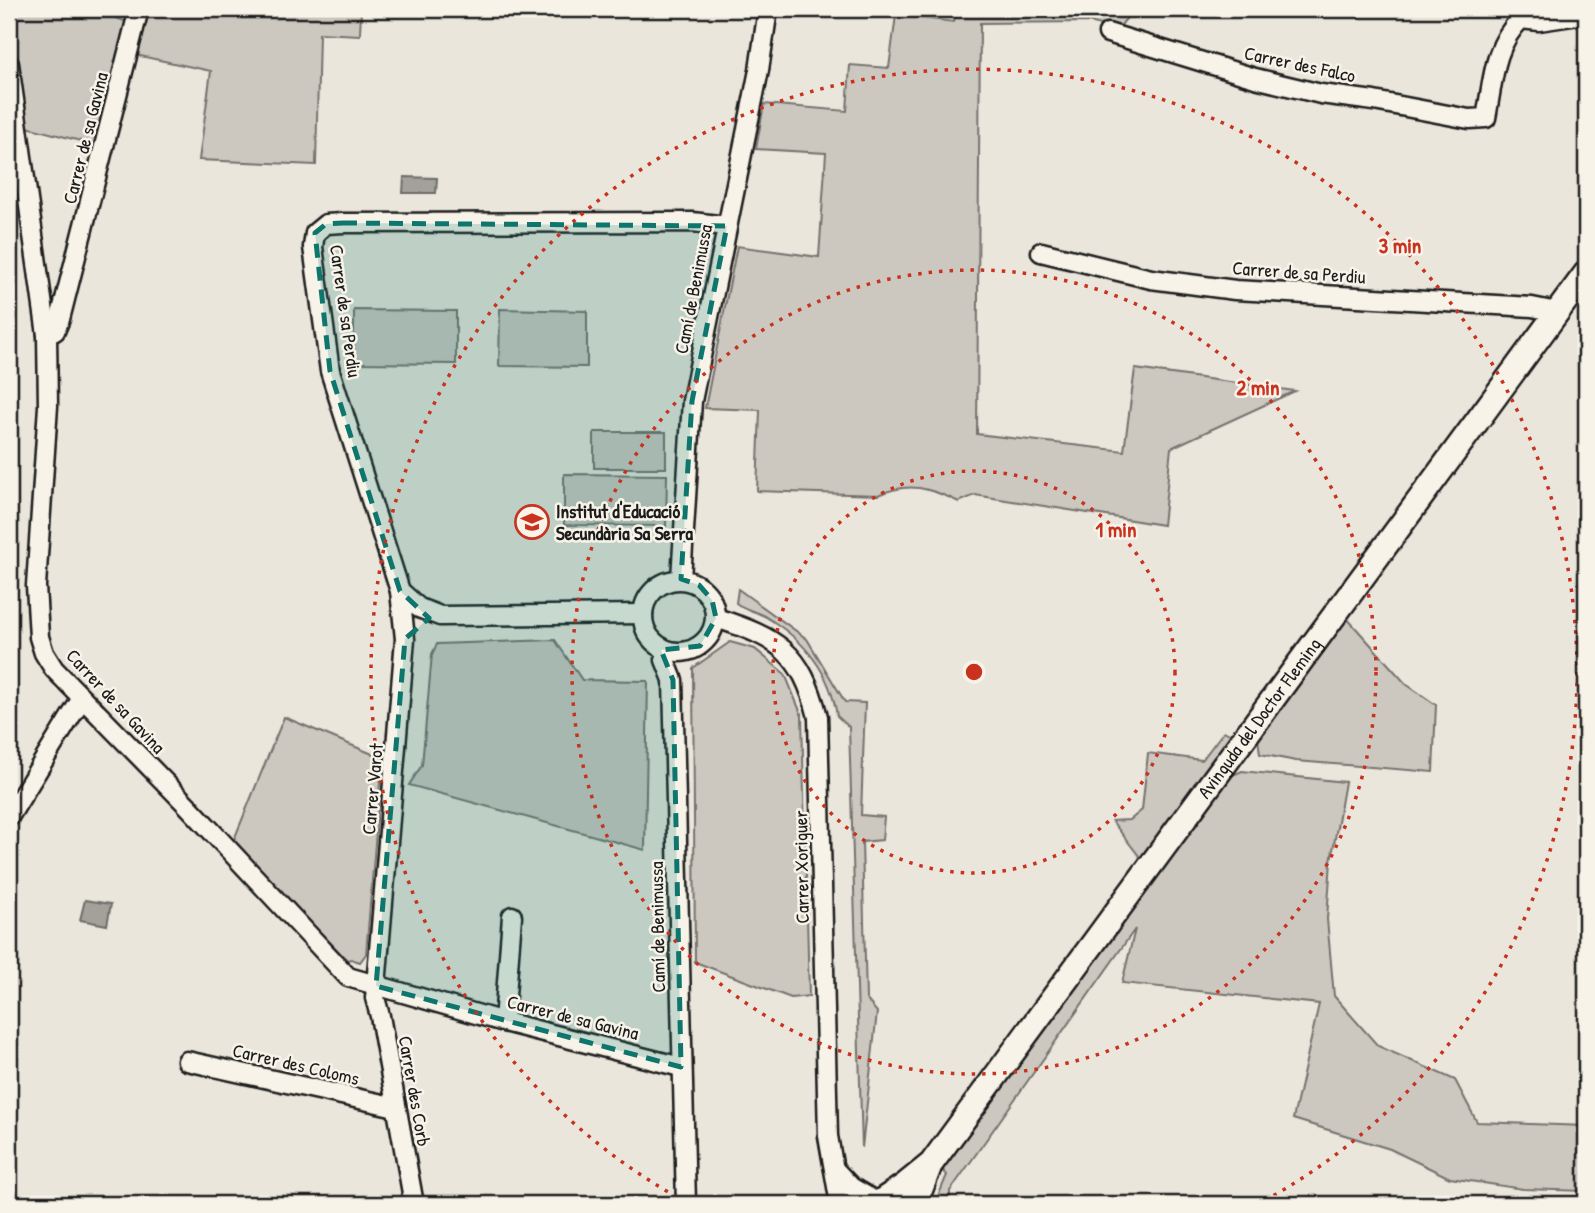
<svg xmlns="http://www.w3.org/2000/svg" width="1595" height="1213" viewBox="0 0 1595 1213" font-family="'Patrick Hand',sans-serif">
	<rect width="100%" height="100%" fill="#eae6dc"/>
	<filter id="ink" filterUnits="userSpaceOnUse"><feTurbulence type="fractalNoise" baseFrequency=".0143" numOctaves="2"/><feDisplacementMap in="SourceGraphic" scale="14" xChannelSelector="R" yChannelSelector="G"/><feConvolveMatrix kernelMatrix="1 2 1 2 8 2 1 2 1" color-interpolation-filters="sRGB"/></filter>
	<g filter="url(#ink)">
		<g fill="#ccc8c0" stroke="#74726e" stroke-width="2">
			<path d="M10,9h83l34,13 -31,123 -73,-19z"/>
			<path d="M144,9h217l-1,26 -41,-2 -3,132 -117,-5 12,-89 -80,-17z"/>
			<path d="M956,9h178l-17,21 -27,-8 -110,1 -3,411 147,17 11,-82 160,22 -124,57 -8,77 -188,-30 -16,7c-29,-14 -50,-21 -81,-7l-121,-4 3,-81 -55,-2 32,-162 82,11 7,-104 -70,-4 8,-45 83,7 3,-46 39,3 7,-53 58,7z"/>
			<path d="M500,309l87,2v56l-88,-1z"/>
			<path d="M354,310l102,1v53l-102,-1z"/>
			<rect x="594" y="432" width="72" height="36"/>
			<path d="M564,474l103,1 -1,51 -102,-1z"/>
			<path d="M738,589l69,50 38,63 20,1 -4,112 23,2 -2,23 -20,2 4,157 11,13 -15,136 -13,-421 -12,-11c-7,-45 -34,-77 -71,-99 -10,-6 -21,-7 -30,-14z"/>
			<path d="M1345,616l61,68 30,21 -3,67 -137,-11 -36,-7 -2,-16z"/>
			<path d="M555,640l27,40 66,1 -3,169 -236,-65 13,-20 10,-111 5,-10z"/>
			<path d="M730,642l25,7 30,25 17,42 7,280 -18,2 -96,-36 -2,-294z"/>
			<path d="M284,717l98,41 -16,196 -6,8 -9,-3 -4,1 -114,-118z"/>
			<path d="M1224,731l9,5 -90,125 -31,-40 18,-1 12,-10 6,-57 54,7z"/>
			<path d="M1242,771l103,11 -14,79 -4,58 7,77 44,50 77,34 22,42 109,4v65l-63,-2 -73,-11 -60,-29 -97,-30 26,-115 -197,-21 13,-54 -185,262v13h-15l12,-29 -6,-7 285,-390z"/>
		</g>
		<g fill="#a3a19a" stroke="#6d6c68" stroke-width="2">
			<path d="M404,177l33,1 -1,15h-33z"/>
			<path d="M85,900l26,4 -4,21 -27,-5z"/>
		</g>
		<g fill="none" stroke-linecap="round" stroke-linejoin="round">
			<g stroke="#1c1c1c" stroke-width="23">
				<g id="minor">
					<path d="M1108,33l147,45 66,16 53,7 95,18 17,-1c7,-36 7,-72 35,-99l18,2 47,-7"/>
					<path d="M9,64l38,271 1,71 -12,180 3,51 5,16 10,16 133,136 161,172 156,45 177,45"/>
					<path d="M1041,252l110,27 84,11 297,17 25,5"/>
					<path d="M47,335l8,-4 5,-12 79,-310"/>
					<path d="M681,579l11,-178 67,-331 9,-61"/>
					<circle cx="679" cy="616" r="36"/>
					<path d="M400,591l5,48 -30,359 5,18 34,188"/>
					<path d="M643,614l-203,2 -21,-8 -19,-17 -70,-220 -17,-124 2,-14 11,-9 17,-1 349,-1 35,4"/>
					<path d="M716,618c62,20 85,33 102,99l10,419 12,68"/>
					<path d="M669,651l-4,9 8,20 13,524"/>
					<path d="M9,817l73,-119"/>
					<path d="M504,1022l8,-106"/>
					<path d="M187,1061l209,46"/>
					<path d="M834,1169l17,18 24,14"/>
				</g>
			</g>
			<g stroke="#1c1c1c" stroke-width="28">
				<g id="major">
					<path id="s1" d="M881,1201l24,-16 26,-21 655,-891"/>
					<path d="M915,1204l14,-36"/>
				</g>
			</g>
			<use href="#minor" stroke="#f7f3e8" stroke-width="18"/>
			<use href="#major" stroke="#f7f3e8" stroke-width="23"/>
		</g>
	</g>
	<path fill="#0f766e" fill-opacity="0.2" stroke="#0f766e" stroke-width="5" stroke-dasharray="14 9" stroke-linejoin="round" d="M343,223l384,3 -35,175 -11,178 18,6 13,15 4,18 -16,28 -39,4 12,30 8,387 -305,-81 29,-347 24,-21 -29,-27 -70,-220 -15,-138 11,-9z"/>
	<g fill="none" stroke="#c8321e" stroke-width="3.5" stroke-dasharray="3.5 7">
		<circle cx="974" cy="672" r="201"/>
		<circle cx="974" cy="672" r="402"/>
		<path d="M686 1202A603 603 0 1 1 1262 1202"/>
	</g>
	<defs>
		<g id="university-ring" transform="scale(1.75)"><circle r="9.5" fill="#f7f3e8" stroke="#c8321e" stroke-width="1.5"/><path d="M0-5L7-2L0 1L-7-2ZM-4 1L0 2.5L4 1V4Q0 6-4 4Z" fill="#c8321e"/></g>
	</defs>
	<g fill-rule="evenodd">
		<use href="#university-ring" x="532" y="522"/>
	</g>
	<g text-anchor="middle" stroke-width="5" stroke-linejoin="round" paint-order="stroke">
		<g font-size="19" fill="#1c1c1c" stroke="#f7f3e8">
			<text transform="translate(1300 64) rotate(12)" y="7">Carrer des Falco</text>
			<text transform="translate(85 138) rotate(-76)" y="7">Carrer de sa Gavina</text>
			<text transform="translate(1299 272) rotate(4)" y="7">Carrer de sa Perdiu</text>
			<text transform="translate(693 289) rotate(-79)" y="7">Camí de Benimussa</text>
			<text transform="translate(346 311) rotate(82)" y="7">Carrer de sa Perdiu</text>
			<text transform="translate(116 701) rotate(47)" y="7">Carrer de sa Gavina</text>
			<text dy="7" stroke="none"><textPath href="#s1" startOffset="616">Avinguda del Doctor Fleming</textPath></text>
			<text transform="translate(372 789) rotate(-85)" y="7">Carrer Varot</text>
			<text transform="translate(801 867) rotate(-91)" y="7">Carrer Xoriguer</text>
			<text transform="translate(657 927) rotate(-91)" y="7">Camí de Benimussa</text>
			<text transform="translate(573 1017) rotate(14)" y="7">Carrer de sa Gavina</text>
			<text transform="translate(296 1064) rotate(13)" y="7">Carrer des Coloms</text>
			<text transform="translate(415 1091) rotate(80)" y="7">Carrer des Corb</text>
		</g>
		<g font-size="19" font-weight="bold" fill="#1c1c1c" stroke="#f7f3e8" text-anchor="start">
			<text x="556" y="518">Institut d'Educació<tspan x="556" dy="22">Secundària Sa Serra</tspan></text>
		</g>
	</g>
	<circle cx="974" cy="672" r="10" fill="#c8321e" stroke="#f7f3e8" stroke-width="3.5"/>
	<g font-size="21" text-anchor="middle" font-weight="bold" fill="#c8321e" stroke="#f7f3e8" stroke-width="5" stroke-linejoin="round" paint-order="stroke">
		<text x="1400" y="253">3 min</text>
		<text x="1258" y="395">2 min</text>
		<text x="1116" y="537">1 min</text>
	</g>
	<rect width="1595" height="1213" fill="none" stroke="#f7f3e8" stroke-width="35"/>
	<rect x="18" y="18" width="1560" height="1178" fill="none" stroke="#1c1c1c" stroke-width="2.5" filter="url(#ink)"/>
</svg>
